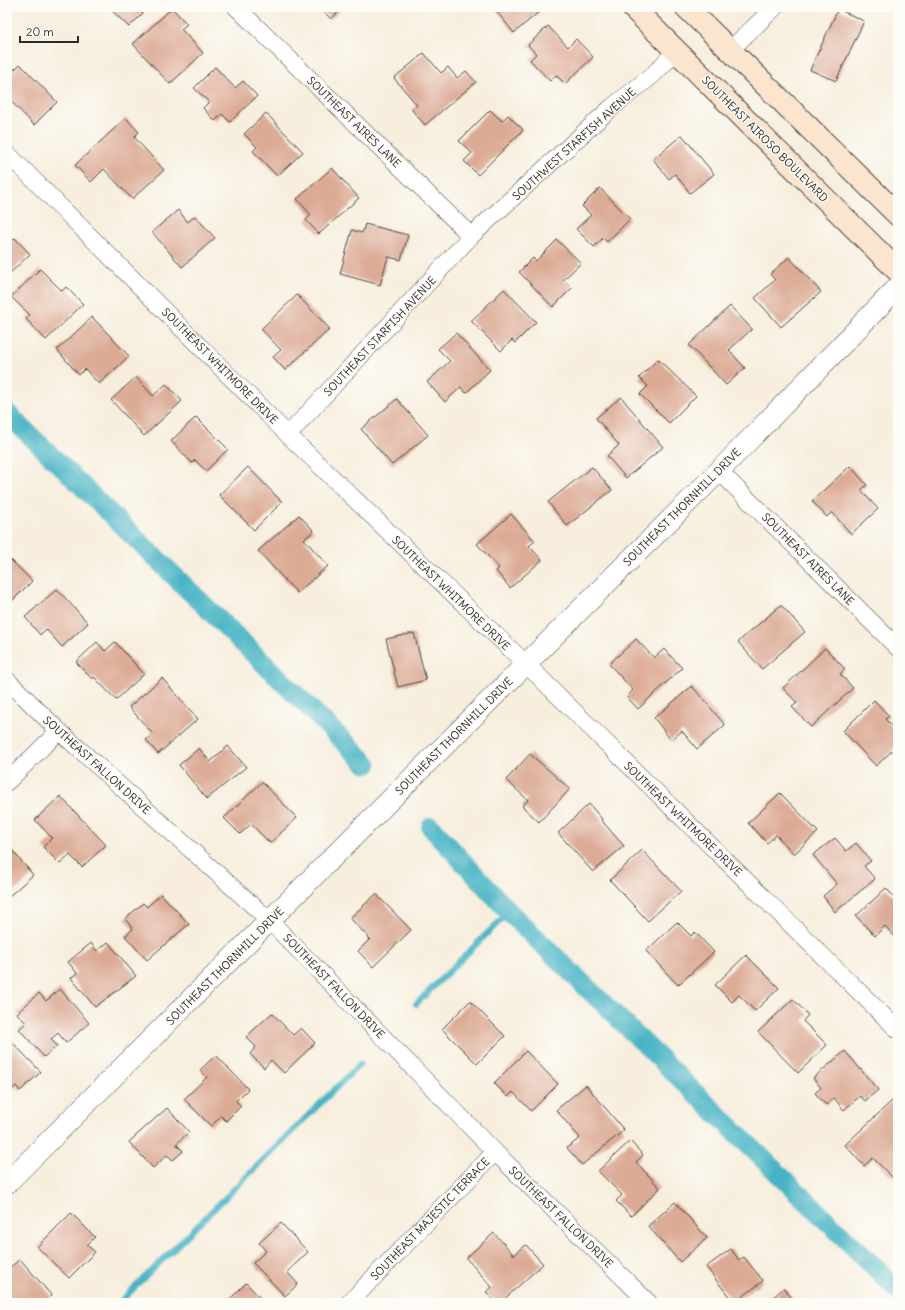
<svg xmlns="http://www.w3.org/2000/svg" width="905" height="1310" viewBox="0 0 905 1310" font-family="Delius,sans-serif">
	<rect width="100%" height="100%" fill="#fdfcf7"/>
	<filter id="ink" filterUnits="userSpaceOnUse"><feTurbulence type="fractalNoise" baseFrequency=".025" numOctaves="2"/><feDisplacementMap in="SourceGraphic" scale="8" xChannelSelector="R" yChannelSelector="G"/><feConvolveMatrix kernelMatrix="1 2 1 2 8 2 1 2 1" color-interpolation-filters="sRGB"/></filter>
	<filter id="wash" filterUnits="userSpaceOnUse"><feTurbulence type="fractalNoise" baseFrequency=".012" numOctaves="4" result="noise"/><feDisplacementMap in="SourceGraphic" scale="16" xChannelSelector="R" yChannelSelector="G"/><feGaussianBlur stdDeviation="0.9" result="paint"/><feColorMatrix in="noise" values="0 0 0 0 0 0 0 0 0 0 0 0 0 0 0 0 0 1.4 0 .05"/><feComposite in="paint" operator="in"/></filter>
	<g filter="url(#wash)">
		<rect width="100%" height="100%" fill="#f7eedd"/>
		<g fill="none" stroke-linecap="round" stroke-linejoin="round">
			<g stroke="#47b3c4" stroke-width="6">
				<path d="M416,1004l93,-92"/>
				<path d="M119,1303l241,-239"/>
			</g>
			<g stroke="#47b3c4" stroke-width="20">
				<path d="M7,413l360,351"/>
				<path d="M431,827l78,85 389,378"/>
			</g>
		</g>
		<g id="blocks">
			<g fill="#dcab96">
				<path d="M108,7h41l-20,20z"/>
				<path d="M319,7h25l-13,12z"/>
				<path d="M493,7h52l-31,26z"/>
				<path d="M172,8l15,16 -6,5 22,24 -33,31 -37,-40z"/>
				<path d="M838,9l26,12 -28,60 -26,-11z"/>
				<path d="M548,26l20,21 8,-8 17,18 -28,27 -9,-9 -6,6 -20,-21 6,-6 -8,-9z"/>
				<path d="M424,53l17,20 7,-6 9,11 9,-7 10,11 -51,43 -13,-15 5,-5 -23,-27z"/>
				<path d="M20,64l37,38 -23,23 -27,-28v-20z"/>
				<path d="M215,67l20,21 8,-7 14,15 -27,26 -8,-8 -7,7 -12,-13 6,-6 -15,-14z"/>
				<path d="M490,110l12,11 6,-6 15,15 -45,45 -14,-14 8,-8 -13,-12z"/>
				<path d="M266,113l37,39 -26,24 -24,-25 4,-4 -13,-13z"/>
				<path d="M126,118l13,14 -5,5 30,33 -32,29 -28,-30 -13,13 -16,-17z"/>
				<path d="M682,135l32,39 -24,19 -15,-19 -6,5 -16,-20z"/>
				<path d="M332,168l27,30 -40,36 -13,-14 5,-5 -14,-16z"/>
				<path d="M600,188l30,31 -23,23 -4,-4 -9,9 -18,-18 15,-14 -9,-9z"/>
				<path d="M178,210l10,12 7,-6 20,22 -33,29 -30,-35z"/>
				<path d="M365,224l43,11 -7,25 -13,-3 -8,28 -40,-11 12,-44 10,3z"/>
				<path d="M15,238l15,16 -23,22v-34l2,2z"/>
				<path d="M557,240l24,23 -18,17 9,8 -19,19 -34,-35 14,-14 3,3z"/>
				<path d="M789,257l32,35 -40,35 -26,-29 20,-18 -5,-6z"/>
				<path d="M40,269l22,22 4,-4 17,17 -37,36 -20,-21 4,-4 -19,-18z"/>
				<path d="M504,289l32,33 -21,21 -3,-3 -11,11 -30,-30z"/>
				<path d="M297,295l33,34 -45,41 -12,-13 8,-7 -20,-21z"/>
				<path d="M730,306l22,23 -23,21 16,18 -19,17 -37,-40z"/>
				<path d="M92,317l37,39 -30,28 -14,-15 -6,6 -22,-25z"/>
				<path d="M456,333l34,37 -24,23 -5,-6 -16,15 -18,-20 23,-21 -12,-12z"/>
				<path d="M658,359l38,37 -27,27 -29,-29 8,-8 -9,-8z"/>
				<path d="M136,377l17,19 13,-12 16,17 -38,35 -33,-36z"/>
				<path d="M621,397l42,50 -37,31 -19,-22 12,-11 -23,-27z"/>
				<path d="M397,399l31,36 -36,30 -31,-36z"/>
				<path d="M196,417l32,32 -22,22 -11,-11 -3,3 -21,-22z"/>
				<path d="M850,466l17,19 -6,5 17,19 -27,25 -19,-22 -5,5 -15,-16z"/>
				<path d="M248,467l34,35 -28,28 -35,-35z"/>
				<path d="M592,467l20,23 -45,36 -19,-24z"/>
				<path d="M511,514l24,27 -6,5 13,14 -32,28 -14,-17 3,-3 -22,-24z"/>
				<path d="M299,515l15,16 -10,8 24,27 -31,27 -39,-42z"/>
				<path d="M7,556l25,25 -25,25z"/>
				<path d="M57,589l31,34 -26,24 -16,-18 -6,6 -15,-18z"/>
				<path d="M781,605l24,27 -43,37 -24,-27z"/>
				<path d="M414,633l12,47 -28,7 -12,-48z"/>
				<path d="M636,639l18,19 10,-9 18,19 -44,41 -11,-12 6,-7 -24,-26z"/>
				<path d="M97,642l8,9 10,-9 29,32 -28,26 -22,-23 -2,2 -16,-17z"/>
				<path d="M825,648l20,21 -5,5 13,14 -42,39 -19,-20 5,-4 -14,-15z"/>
				<path d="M162,678l36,41 -40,35 -12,-14 7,-6 -24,-27z"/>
				<path d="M692,686l33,39 -28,24 -15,-18 -11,9 -17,-22z"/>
				<path d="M874,700l15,16 -4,3 13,13v13l-22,21 -33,-35z"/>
				<path d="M228,746l18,21 -39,32 -28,-34 20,-17 11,14z"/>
				<path d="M530,754l40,35 -31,33 -17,-16 6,-6 -22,-20z"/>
				<path d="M262,782l35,36 -27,25 -19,-19 -11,10 -16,-16z"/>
				<path d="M780,793l38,39 -24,22 -18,-19 -9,8 -19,-20z"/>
				<path d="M60,796l46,49 -24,22 -12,-12 -10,9 -17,-17 9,-9 -17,-18z"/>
				<path d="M589,804l13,15 -1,1 23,26 -31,26 -35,-39z"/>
				<path d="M835,838l11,13 10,-8 15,18 -7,5 11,13 -40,33 -12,-16 14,-12 -24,-29z"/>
				<path d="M12,850l21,25 -26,23v-44z"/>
				<path d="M642,850l39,41 -33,30 -38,-41z"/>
				<path d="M886,888l8,9 4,-4v47l-13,-14 -10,10 -19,-20z"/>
				<path d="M161,894l28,30 -42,36 -22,-24 8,-7 -8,-10 18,-16 4,4z"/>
				<path d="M376,894l35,36 -38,37 -15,-16 12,-12 -20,-21z"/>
				<path d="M677,922l14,14 4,-4 19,20 -36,33 -32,-34z"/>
				<path d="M108,942l28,34 -41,31 -24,-29 6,-5 -9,-11 23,-19 6,8z"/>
				<path d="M746,955l33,33 -24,23 -16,-16 -7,7 -17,-17z"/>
				<path d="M60,989l29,34 -23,20 -8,-10 -7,6 6,7 -13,11 -25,-28 7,-6 -9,-10 22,-20 7,8z"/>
				<path d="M793,999l15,16 -5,6 24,24 -29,28 -40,-41z"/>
				<path d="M470,1001l35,35 -28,28 -35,-35z"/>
				<path d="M272,1013l21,22 8,-7 14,15 -31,30 -13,-13 -7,8 -14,-14 6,-7 -10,-10z"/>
				<path d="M11,1041l30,31 -21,19 -4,-5 -9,8v-49z"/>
				<path d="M526,1051l32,33 -27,27 -18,-19 -5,5 -14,-14z"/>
				<path d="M845,1051l33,39 -13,11 -5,-5 -16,14 -10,-12 -8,7 -11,-12 6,-5 -8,-10z"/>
				<path d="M216,1055l32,34 -12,12 5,5 -15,15 -5,-5 -10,10 -27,-27 23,-22 -7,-7z"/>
				<path d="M586,1085l38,45 -42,35 -15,-17 13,-10 -24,-28z"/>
				<path d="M895,1098l3,3v72l-5,5 -20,-20 -9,8 -19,-21z"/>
				<path d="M167,1108l22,24 -13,12 7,7 -10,9 -6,-5 -14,13 -24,-26z"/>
				<path d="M630,1141l13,14 -7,7 24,26 -29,28 -15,-15 6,-6 -24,-24z"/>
				<path d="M675,1202l32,36 -27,24 -32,-36z"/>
				<path d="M71,1213l24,24 -8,8 8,7 -26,26 -32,-31z"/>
				<path d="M281,1223l27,29 -21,20 11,12 -13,12 -32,-33 13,-12 -7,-8z"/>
				<path d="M494,1233l20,22 12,-10 17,19 -43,39h-4l-10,-11 6,-5 -26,-29z"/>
				<path d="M731,1249l8,11 5,-3 19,24 -29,22 -28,-36z"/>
				<path d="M20,1259l32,37 -7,7h-38v-33z"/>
				<path d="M246,1283l19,20h-39z"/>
				<path d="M784,1288l12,15h-30z"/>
			</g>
		</g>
	</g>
	<g filter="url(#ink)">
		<use href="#blocks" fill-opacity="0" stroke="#4a4846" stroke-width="1"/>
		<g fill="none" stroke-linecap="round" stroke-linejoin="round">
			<g stroke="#4a4846" stroke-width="18">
				<g id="minor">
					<path d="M236,7l235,229"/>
					<path d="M730,50l45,-43"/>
					<path d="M7,153l281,282 238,229 372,366"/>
					<path d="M288,435l183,-199 141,-129 41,-32 24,-25"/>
					<path d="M719,471l179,177"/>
					<path d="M7,680l52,51 211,190 225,231 154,151"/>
					<path d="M7,782l52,-51"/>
					<path d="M349,1303l146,-151"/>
				</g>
			</g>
			<g stroke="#4a4846" stroke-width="22">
				<path id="tertiary" d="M7,1183l712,-712 179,-184"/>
			</g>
			<g stroke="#4a4846" stroke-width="24">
				<g id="secondary">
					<path d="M632,7l266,264"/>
					<path d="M686,7l212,208"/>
				</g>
			</g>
			<use href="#minor" stroke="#fff" stroke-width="17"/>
			<use href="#tertiary" stroke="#fff" stroke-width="21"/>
			<use href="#secondary" stroke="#fce5cf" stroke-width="22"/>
		</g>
	</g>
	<g text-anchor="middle" stroke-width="3" stroke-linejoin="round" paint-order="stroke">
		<g font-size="11" fill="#2b2b2b" stroke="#fdfcf7">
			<text transform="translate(354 122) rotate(44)" y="4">SOUTHEAST AIRES LANE</text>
			<text transform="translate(765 139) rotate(45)" y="4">SOUTHEAST AIROSO BOULEVARD</text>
			<text transform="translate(574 144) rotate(-42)" y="4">SOUTHWEST STARFISH AVENUE</text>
			<text transform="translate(380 336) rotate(-47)" y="4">SOUTHEAST STARFISH AVENUE</text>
			<text transform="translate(220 366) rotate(45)" y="4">SOUTHEAST WHITMORE DRIVE</text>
			<text transform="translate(682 507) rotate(-45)" y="4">SOUTHEAST THORNHILL DRIVE</text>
			<text transform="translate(808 559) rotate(45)" y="4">SOUTHEAST AIRES LANE</text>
			<text transform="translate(451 593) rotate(44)" y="4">SOUTHEAST WHITMORE DRIVE</text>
			<text transform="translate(454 736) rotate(-45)" y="4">SOUTHEAST THORNHILL DRIVE</text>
			<text transform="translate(97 765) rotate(42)" y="4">SOUTHEAST FALLON DRIVE</text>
			<text transform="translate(683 819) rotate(44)" y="4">SOUTHEAST WHITMORE DRIVE</text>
			<text transform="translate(225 966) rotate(-45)" y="4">SOUTHEAST THORNHILL DRIVE</text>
			<text transform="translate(334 986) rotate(46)" y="4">SOUTHEAST FALLON DRIVE</text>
			<text transform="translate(561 1217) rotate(44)" y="4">SOUTHEAST FALLON DRIVE</text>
			<text transform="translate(430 1219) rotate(-46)" y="4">SOUTHEAST MAJESTIC TERRACE</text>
		</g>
	</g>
	<rect width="905" height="1310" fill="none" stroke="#fdfcf7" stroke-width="24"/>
	<path d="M20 36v6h58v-6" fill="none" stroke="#2b2b2b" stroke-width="2"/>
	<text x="26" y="36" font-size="12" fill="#2b2b2b" stroke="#fdfcf7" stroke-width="3" paint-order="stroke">20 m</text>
</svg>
